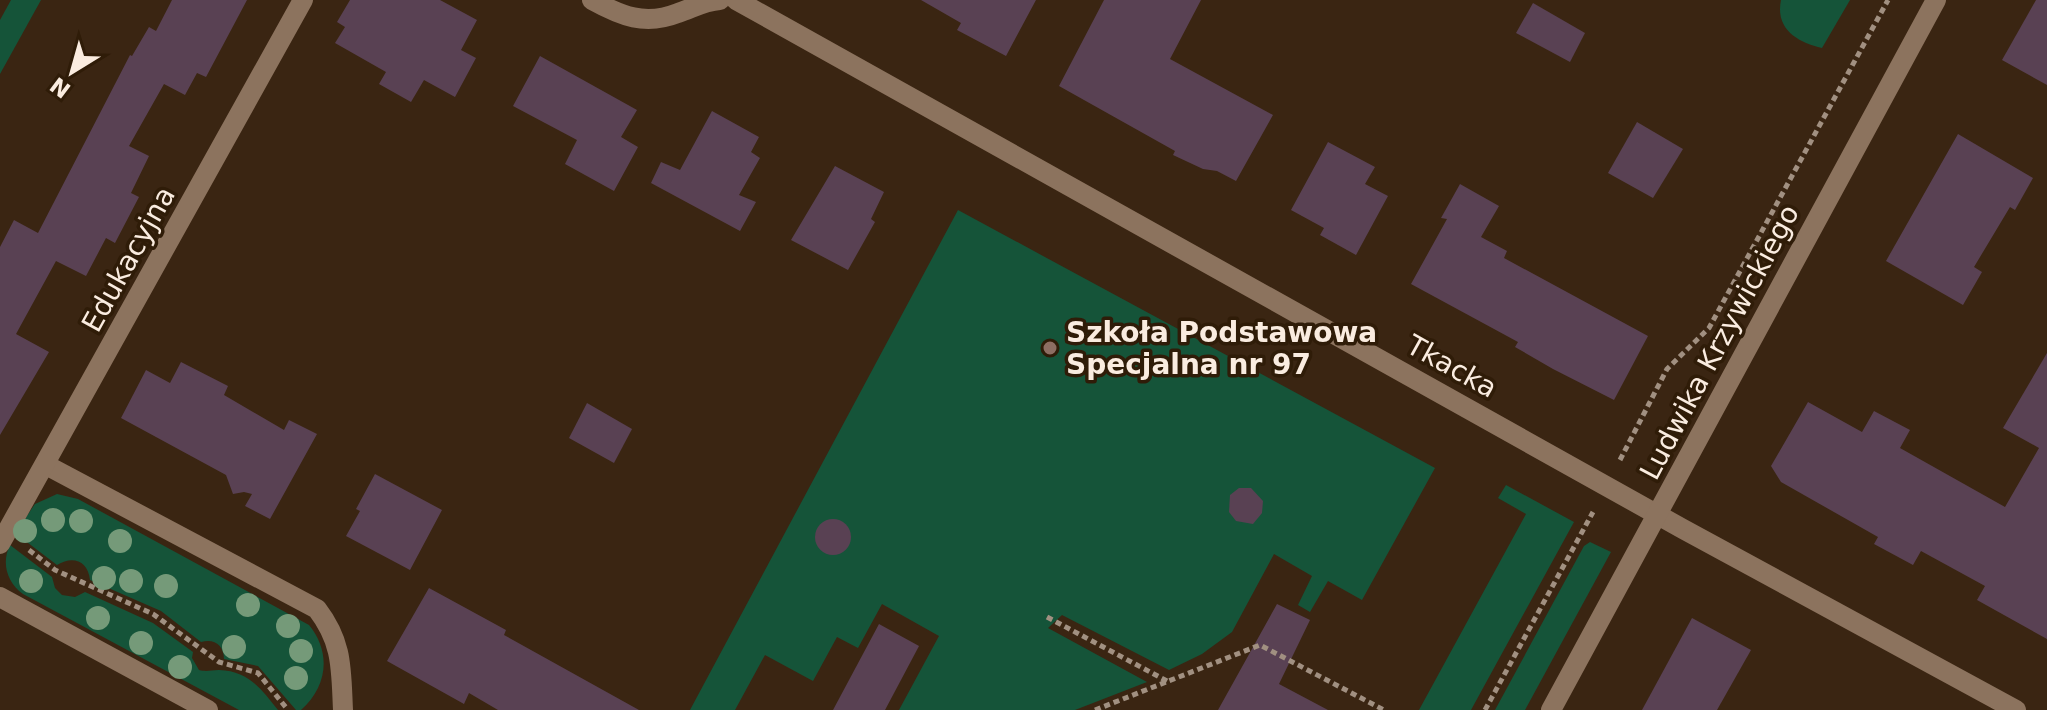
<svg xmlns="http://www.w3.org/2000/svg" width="2047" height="710" viewBox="0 0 2047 710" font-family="'DejaVu Sans',sans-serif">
	<rect width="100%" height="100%" fill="#3a2512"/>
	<g fill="#155439">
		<path d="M11,0h30l-41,74v-54z"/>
		<path d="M1781,0h69l-28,48c-25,-6 -47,-19 -41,-48z"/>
		<path d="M958,210l477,258 -73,132 -34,-19 -18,31 -12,-7 14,-29 -38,-22 -42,78 -30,22 -33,16 -107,-55 -14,13 99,54 -72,28h-176l40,-74 -57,-32 -24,44 -21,-11 -24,44 -48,-26 -30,55h-45z"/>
		<path d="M1506,485l68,37 -103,188h-52l107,-196 -28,-16z"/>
		<path d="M57,494l21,5 231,126c23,28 18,62 -8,85h-5l-38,-44 -34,-7c0,-14 -10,-21 -23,-17l-40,-31 -71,-31c-2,-19 -17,-25 -33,-15l-42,-32 20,-29z"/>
		<path d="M1590,542l21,10 -86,158h-30l89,-164z"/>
		<path d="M10,545l42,32 3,11 7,7 13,2 10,-5 68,31 40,29 -1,6 7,12c8,2 12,0 20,0 30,1 42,19 59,40h-39l-216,-116c-16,-12 -22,-31 -13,-49z"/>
	</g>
	<g fill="#594153">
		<path d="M172,0h75l-41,77 -9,-4 -12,22 -21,-11 -35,62 20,10 -18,37 8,4 -24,46 -9,-5 -20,38 -30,-15 -40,73 33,18 -49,83v-188l14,-27 24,13 92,-178 2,1 17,-29 7,4z"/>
		<path d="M350,0h90l37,20 -16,30 15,8 -21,39 -31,-17 -13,22 -32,-18 7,-12 -51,-29 10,-16 -8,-5z"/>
		<path d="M921,0h115l-30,56 -49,-26 4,-7z"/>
		<path d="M1104,0h97l-31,59 103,56 -37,66 -19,-10 -14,-2 -30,-14 2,-4 -116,-65z"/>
		<path d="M2036,0h11v85l-45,-25z"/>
		<path d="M1533,3l52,30 -15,29 -54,-29z"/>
		<path d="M540,56l97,54 -16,27 17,10 -24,44 -49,-27 12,-24 -64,-34z"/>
		<path d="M712,111l47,26 -8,15 9,6 -21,37 17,7 -16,29 -89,-48 10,-21 19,8z"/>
		<path d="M1637,122l46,27 -30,49 -45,-25z"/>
		<path d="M1958,134l75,44 -18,32 -5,-3 -36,60 8,5 -19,33 -77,-44z"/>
		<path d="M1328,142l47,25 -10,17 23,12 -32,59 -36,-20 4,-7 -33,-18z"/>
		<path d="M835,166l49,26 -13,27 4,3 -27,48 -57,-30z"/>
		<path d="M1460,184l39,22 -18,31 26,14 -3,7 144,78 -34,64 -61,-31 -38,-22 3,-5 -107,-58 36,-65 -6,-1z"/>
		<path d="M2047,353v286l-70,-39 8,-14 -64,-35 -8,14 -39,-21 4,-7 -97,-55 -10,-16 37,-64 54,30 12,-21 36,19 -10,18 105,59 34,-59 -36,-20z"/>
		<path d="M181,362l47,24 -4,9 60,35 5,-10 28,14 -47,85 -25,-13 7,-12 -8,-2 -11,2 -7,-19 -105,-57 25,-48 24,13z"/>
		<path d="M587,403l45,26 -18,34 -45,-25z"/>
		<path d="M375,474l67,36 -32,60 -64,-34 14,-25 -4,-2z"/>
		<path d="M1239,488h12l12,13 -1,12 -9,11 -17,-3 -7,-9 1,-17z"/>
		<circle cx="833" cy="537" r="18"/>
		<path d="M429,588l77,42 -2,5 135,75h-141l-29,-17 -5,11 -77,-43z"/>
		<path d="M1277,604l33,16 -31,64 49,26h-110z"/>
		<path d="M1692,618l59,32 -34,60h-75z"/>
		<path d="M879,624l40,22 -34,64h-52z"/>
	</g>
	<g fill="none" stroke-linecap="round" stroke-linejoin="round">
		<g stroke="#a19081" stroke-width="5" stroke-dasharray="6 4" stroke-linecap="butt">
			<path d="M1620,460l47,-91 42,-41 179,-328"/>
			<path d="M29,550l26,20 98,44 66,48 39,11 30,37"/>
			<path d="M1047,617l120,64"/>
			<path d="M1095,710l165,-65 124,65"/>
			<path d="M1485,710l108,-198"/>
		</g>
		<g stroke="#8c735e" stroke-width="20">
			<path d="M592,0c29,16 53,26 86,13 15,-5 26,-12 42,-13"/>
			<path d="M736,0l947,529 333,181"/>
			<path d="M46,465l271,144c26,34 24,60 26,101"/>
			<path d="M0,544l303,-544"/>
			<path d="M0,597l208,113"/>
			<path d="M1551,710l385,-710"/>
		</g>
	</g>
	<g fill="#759a79">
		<circle cx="53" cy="520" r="12"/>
		<circle cx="81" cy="521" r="12"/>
		<circle cx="25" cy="531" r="12"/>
		<circle cx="120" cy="541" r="12"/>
		<circle cx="104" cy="578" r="12"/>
		<circle cx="31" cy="581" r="12"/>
		<circle cx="131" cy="581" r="12"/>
		<circle cx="166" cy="586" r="12"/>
		<circle cx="248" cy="605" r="12"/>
		<circle cx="98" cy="618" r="12"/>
		<circle cx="288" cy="626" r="12"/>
		<circle cx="141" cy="643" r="12"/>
		<circle cx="234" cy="647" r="12"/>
		<circle cx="301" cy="651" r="12"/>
		<circle cx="180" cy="667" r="12"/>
		<circle cx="296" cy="678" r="12"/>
	</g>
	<circle fill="#8d6e63" stroke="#2f1c08" stroke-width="3" cx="1050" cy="348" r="8"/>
	<g text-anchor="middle" stroke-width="7" stroke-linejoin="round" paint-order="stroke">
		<g font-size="28" fill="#faece0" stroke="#2f1c08">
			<text transform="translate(128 259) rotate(-61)" y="10">Edukacyjna</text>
			<text transform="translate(1719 342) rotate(-62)" y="10">Ludwika Krzywickiego</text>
			<text transform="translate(1452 366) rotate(29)" y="10">Tkacka</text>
		</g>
		<g font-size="28" font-weight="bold" fill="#faece0" stroke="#2f1c08" text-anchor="start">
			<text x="1066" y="342">Szkoła Podstawowa<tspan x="1066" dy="32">Specjalna nr 97</tspan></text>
		</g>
	</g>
	<g transform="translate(72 72) rotate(217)" stroke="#2f1c08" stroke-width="6" paint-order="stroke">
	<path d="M0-6L14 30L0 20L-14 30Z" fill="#faece0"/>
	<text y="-12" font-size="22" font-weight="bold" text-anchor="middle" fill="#faece0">N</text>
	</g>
</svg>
